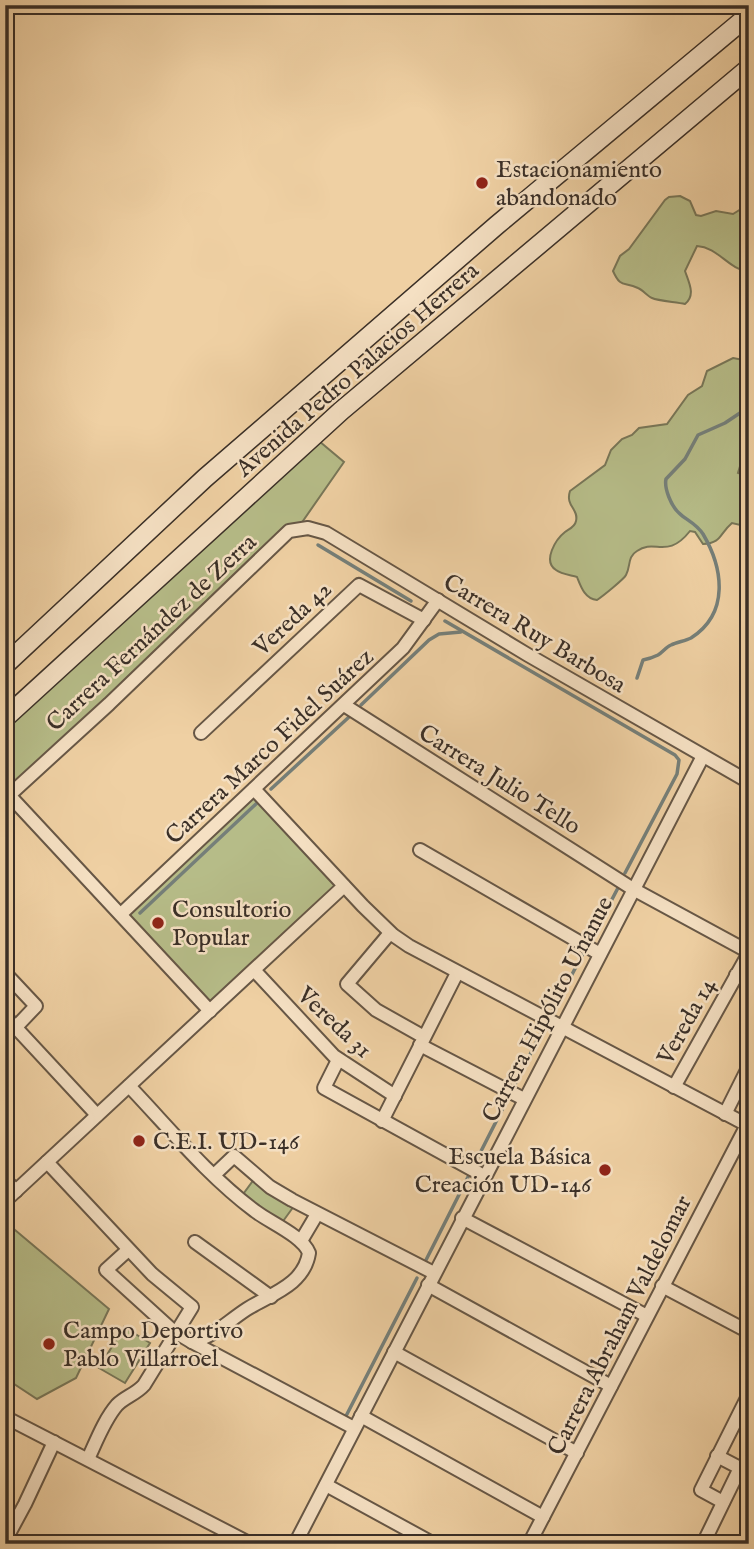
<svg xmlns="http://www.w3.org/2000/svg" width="754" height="1549" viewBox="0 0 754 1549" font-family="'IM FELL English',serif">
	<rect width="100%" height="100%" fill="#efd0a3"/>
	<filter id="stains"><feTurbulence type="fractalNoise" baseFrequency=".00286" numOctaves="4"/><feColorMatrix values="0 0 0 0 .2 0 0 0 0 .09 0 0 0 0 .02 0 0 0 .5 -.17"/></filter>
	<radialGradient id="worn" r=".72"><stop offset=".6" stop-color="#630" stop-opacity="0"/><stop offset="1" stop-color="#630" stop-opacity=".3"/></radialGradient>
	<g fill="#b6bc88" stroke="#787658" stroke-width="2">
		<path d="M680,196l10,5 6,14 5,1 15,-5 17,3 16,-10v68c-21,-3 -31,-25 -52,-26l-12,25c4,12 11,24 0,33 -9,-2 -27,-3 -33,-6 -5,-2 -9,-8 -14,-10 -14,-7 -17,1 -25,-17l7,-15 9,-7 36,-49 4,-3z"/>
		<path d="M733,358l16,3v98l-8,4 -3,10 11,4v50l-17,-4c-13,11 -10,20 -29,21l-8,-12 -5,-1c-23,29 -35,7 -53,20 -10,6 -6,15 -11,24 -2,4 -23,21 -29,25 -12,-1 -16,-13 -20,-23 -7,-2 -16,-3 -21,-7 -14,-9 0,-31 9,-38 4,-3 10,-5 11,-11 3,-12 -11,-15 -6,-30l35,-26 6,-15 11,-11 10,-4 7,-7 28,-4 21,-29 14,-9 5,-15z"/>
		<path d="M313,436l31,26 -46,66 -293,271v-81z"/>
		<path d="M254,789l90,97 -134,125 -89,-97z"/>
		<path d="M255,1178l39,28 -13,18 -40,-27z"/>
		<path d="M15,1230l94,79 -33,69 -39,21 -32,-21v-142z"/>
		<path d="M124,1327l26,16 -25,40 -26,-15z"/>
	</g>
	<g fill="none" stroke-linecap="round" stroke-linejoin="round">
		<g stroke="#757f79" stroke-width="3.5">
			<path d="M318,545l93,56"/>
			<path d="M445,621l230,134 4,5 -2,14 -52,99"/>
			<path d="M637,678l6,-18c5,-1 11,-3 15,-5 5,-3 8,-8 13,-10 6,-3 14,-4 20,-7 39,-25 32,-70 12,-104 -7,-11 -17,-14 -24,-21 -8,-7 -15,-25 -13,-34l19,-20 13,-24 27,-12 24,-16"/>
			<path d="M361,705l68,-65 10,-6 22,-2"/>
			<path d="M271,789l78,-72"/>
			<path d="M140,913l117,-110"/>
			<path d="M589,943l30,-57"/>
			<path d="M553,1010l32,-60"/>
			<path d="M476,1161l65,-128"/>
			<path d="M426,1260l43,-85"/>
			<path d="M346,1416l71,-138"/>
		</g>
		<g stroke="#675746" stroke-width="16">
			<g id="street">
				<path d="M344,705l289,184 116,63"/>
				<path d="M201,733l158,-148 65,35"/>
				<path d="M254,789l109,117 30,29 16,11 340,180"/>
				<path d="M9,795l201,216"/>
				<path d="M5,799l104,-95 180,-173 19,-3 18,5 202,122 221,127"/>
				<path d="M420,850l180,104"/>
				<path d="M121,914l282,-266 35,-48"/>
				<path d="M390,933l-43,51 29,26 48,27"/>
				<path d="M254,970l80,86 61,40"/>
				<path d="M5,973l31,33 -20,21"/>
				<path d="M736,975l13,7"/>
				<path d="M5,1016l92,99"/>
				<path d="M420,1045l104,54"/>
				<path d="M338,1060l-14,28 160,88"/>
				<path d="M129,1086c40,42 79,90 126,125 14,11 48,25 54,42 -5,32 -38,41 -62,56 -20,13 -32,27 -55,33"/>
				<path d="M674,1087l75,-134"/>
				<path d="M725,1114l24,-48"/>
				<path d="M382,1121l75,-148"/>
				<path d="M47,1162l105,112 40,33 -48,78c-8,9 -19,12 -27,20 -13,15 -21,37 -29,54"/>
				<path d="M214,1175l20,-19 36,31 22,13 142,73"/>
				<path d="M5,1180l11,11"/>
				<path d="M5,1201l339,-315"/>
				<path d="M462,1218l185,98"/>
				<path d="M301,1241l16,-27"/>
				<path d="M195,1242l76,55"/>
				<path d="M128,1250l-22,20 66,60 20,12 162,86"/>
				<path d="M428,1285l183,101"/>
				<path d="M662,1286l87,46"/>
				<path d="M394,1352l183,101"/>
				<path d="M361,1416l182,101"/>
				<path d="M5,1417l246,127"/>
				<path d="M326,1485l108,59"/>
				<path d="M723,1502l-22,-12 48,-96"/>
				<path d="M5,1541l20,-37 29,-62"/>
				<path d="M295,1544l408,-788"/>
				<path d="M529,1544l218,-419"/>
				<path d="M703,1544l37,-76 -23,-12"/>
			</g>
		</g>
		<g stroke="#3a2f27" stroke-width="21">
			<g id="secondary">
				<path d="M5,665l200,-187 292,-253 252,-210"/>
				<path d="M5,718l336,-307 408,-343"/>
			</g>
		</g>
		<use href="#street" stroke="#f5e0c3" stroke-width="12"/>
		<use href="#secondary" stroke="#f5e0c3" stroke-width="18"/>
	</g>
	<g fill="#8f2418" stroke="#f5e0c3" stroke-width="2.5">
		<circle cx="482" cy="183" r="7"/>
		<circle cx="158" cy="923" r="7"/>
		<circle cx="139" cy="1141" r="7"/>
		<circle cx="605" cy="1170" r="7"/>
		<circle cx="49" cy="1344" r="7"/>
	</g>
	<g text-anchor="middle" stroke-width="5" stroke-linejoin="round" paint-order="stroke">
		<g font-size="24" fill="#3a2f27" stroke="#f5e0c3" text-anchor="start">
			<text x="496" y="177">Estacionamiento<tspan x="496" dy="28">abandonado</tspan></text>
			<text x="172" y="917">Consultorio<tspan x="172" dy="28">Popular</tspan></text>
			<text x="153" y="1149">C.E.I. UD-146</text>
			<text x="591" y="1164" text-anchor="end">Escuela Básica<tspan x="591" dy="28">Creación UD-146</tspan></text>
			<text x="63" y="1338">Campo Deportivo<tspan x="63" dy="28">Pablo Villarroel</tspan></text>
		</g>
		<g font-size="24" fill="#3a2f27" stroke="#f5e0c3">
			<text transform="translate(357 369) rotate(-41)" y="8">Avenida Pedro Palacios Herrera</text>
			<text transform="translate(292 618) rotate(-43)" y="8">Vereda 42</text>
			<text transform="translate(151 632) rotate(-43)" y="8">Carrera Fernández de Zerra</text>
			<text transform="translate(535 633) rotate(31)" y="8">Carrera Ruy Barbosa</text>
			<text transform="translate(269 746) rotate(-43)" y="8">Carrera Marco Fidel Suárez</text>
			<text transform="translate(500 779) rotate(32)" y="8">Carrera Julio Tello</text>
			<text transform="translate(547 1009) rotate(-62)" y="8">Carrera Hipólito Unanue</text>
			<text transform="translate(686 1021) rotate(-61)" y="8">Vereda 14</text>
			<text transform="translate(335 1022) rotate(43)" y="8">Vereda 31</text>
			<text transform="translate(619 1325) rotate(-63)" y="8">Carrera Abraham Valdelomar</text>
		</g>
	</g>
	<rect width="754" height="1549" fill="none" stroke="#efd0a3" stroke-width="28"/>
	<rect x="7" y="7" width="740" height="1535" fill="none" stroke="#3a2f27" stroke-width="3.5"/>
	<rect x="14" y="14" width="726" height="1521" fill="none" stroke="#3a2f27" stroke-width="2"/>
	<rect width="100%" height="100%" filter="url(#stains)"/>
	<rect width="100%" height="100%" fill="url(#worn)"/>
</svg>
